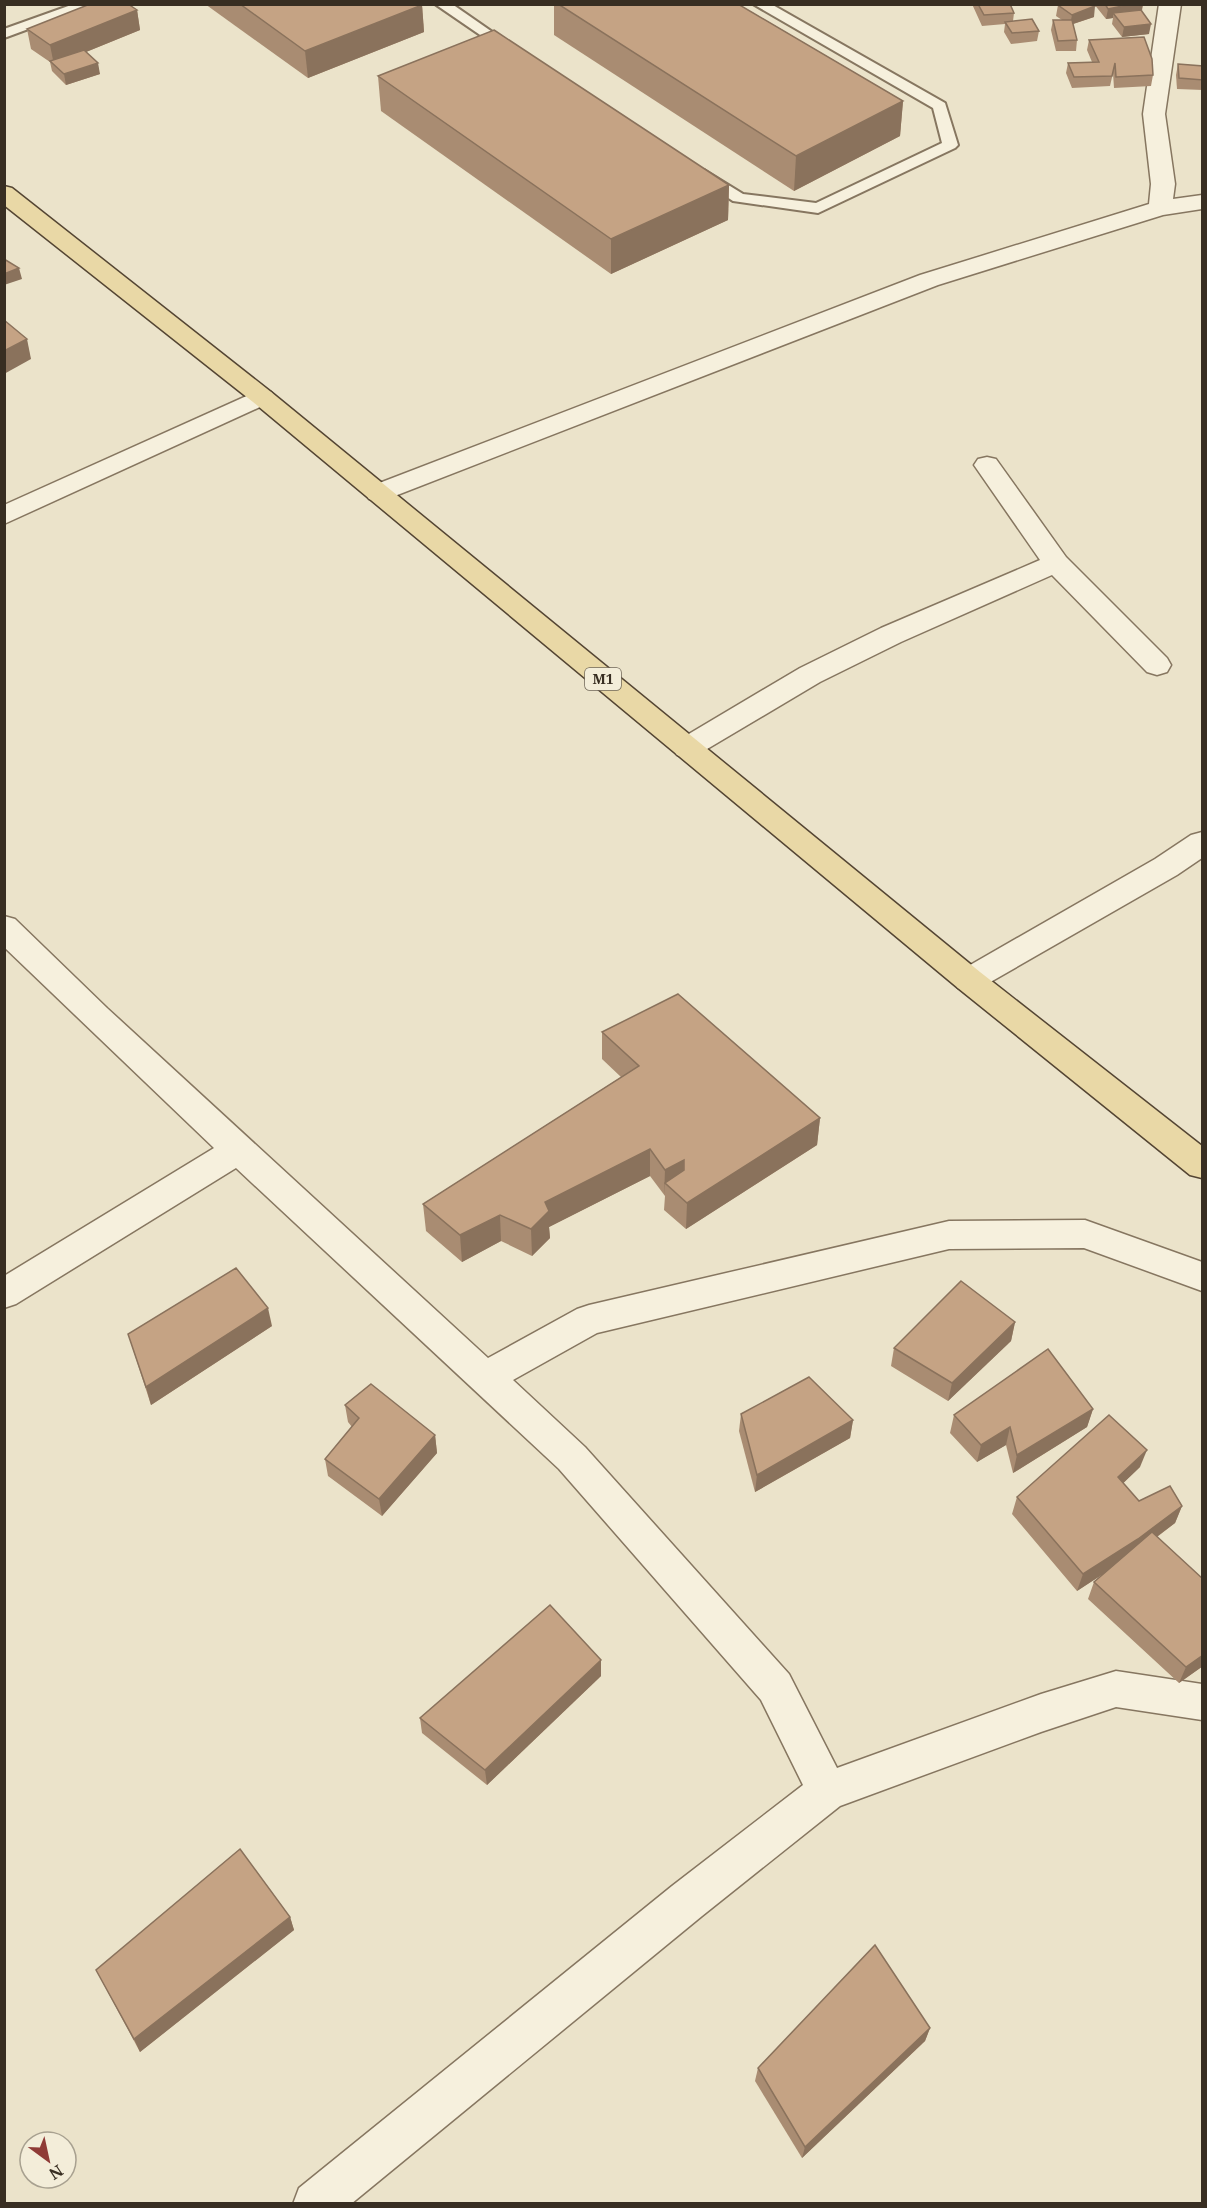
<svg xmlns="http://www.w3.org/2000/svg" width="1207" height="2208" viewBox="0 0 1207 2208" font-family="'Noto Serif',serif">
	<rect width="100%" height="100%" fill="#ebe3ca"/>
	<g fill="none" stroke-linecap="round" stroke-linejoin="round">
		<g stroke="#867660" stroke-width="4">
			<g id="lane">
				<path d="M74,4h22l-92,34v-9z"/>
				<path d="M435,4h17l65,45 -7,4 -5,-1z"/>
				<path d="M753,4h18l174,99 13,42 -3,3 -137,65 -85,-12 -35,-23 -2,-3 2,-3 6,-2 39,24 73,9 126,-60 -9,-35z"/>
			</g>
		</g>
		<g stroke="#867660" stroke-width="3">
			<g id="street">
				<path d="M1159,4h22l-16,110 10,70 -2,15 29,-4v14l-39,6 -225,70 -551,214 -9,2 -9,-2 -4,-6 4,-6 551,-212 229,-71 2,-20 -8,-70z"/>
				<path d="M262,389l9,3 4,5 -4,5 -267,122v-19z"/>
				<path d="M987,457l9,2 70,98 101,101 4,7 -4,7 -10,3 -10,-3 -95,-97 -151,67 -81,40 -123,73 -10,3 -10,-3 -5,-7 5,-7 123,-73 81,-40 159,-68 -66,-95 4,-6z"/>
				<path d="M1202,832v26l-25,17 -197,113 -11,4 -11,-4 -5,-8 5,-8 197,-113 36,-24z"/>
				<path d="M4,916l11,3 92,89 381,350 89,-49 12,-4 360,-84 136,-1 117,42v29l-118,-43 -135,1 -352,84 -84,47 72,67 204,227 48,94 204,-74 75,-23 86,13v36l-86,-13 -75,25 -201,74 -138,110 -351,288h-58l6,-16 373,-302 131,-101 -42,-85 -202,-231 -323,-301 -220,136 -12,4v-32l210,-128 -210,-201z"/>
			</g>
		</g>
		<g stroke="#544533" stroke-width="3">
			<path id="primary" d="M4,186l8,2 259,204 709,580 222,174v32l-12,-3 -232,-187 -705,-586 -249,-197z"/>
		</g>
		<use href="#lane" fill="#f6f0dd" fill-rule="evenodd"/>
		<use href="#street" fill="#f6f0dd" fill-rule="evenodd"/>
		<use href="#primary" fill="#e9d8a6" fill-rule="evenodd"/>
	</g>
	<g fill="#a98c72">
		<path d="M205,4l217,1 2,27 -116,46z"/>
		<path d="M554,4h184l165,97 -3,35 -106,55 -240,-156z"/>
		<path d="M972,4h38l4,9 -1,8 26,10 -2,10 -26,3 -7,-12 1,-8 -23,2z"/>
		<path d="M1094,4h49l-1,7 7,23 -27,3 -10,-13 1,-6 -7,1z"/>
		<path d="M1058,5l36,12 -21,7 4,16 -1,11h-20l-5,-21 2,-10h9l-6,-4z"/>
		<path d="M137,10l3,20 -54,22 14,22 -34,11 -14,-14 -2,-9 -19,-13 -4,-20z"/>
		<path d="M1089,40l64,35 -2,11 -37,2 -1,-15 -3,13 -38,2 -6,-15 2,-10 24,-1 -5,-12z"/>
		<path d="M1178,64l25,2v24l-26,-1 -1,-14z"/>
		<path d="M378,76l351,109 -1,35 -117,54 -230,-163z"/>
		<path d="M602,1032l218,86 -3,27 -131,84 -22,-19 1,-14 -15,-20 -101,51 1,11 -18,18 -31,-15 -39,21 -36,-31 -3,-27 198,-127 -19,-18z"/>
		<path d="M1015,1322l-4,19 -63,60 -57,-35 3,-18z"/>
		<path d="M272,1326l-121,79 -23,-71z"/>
		<path d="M345,1405l90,30 2,18 -55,63 -54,-40 -3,-17 27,-32 -4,-5z"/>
		<path d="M1093,1409l-6,18 -74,46 -7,-28 -29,17 -27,-29 4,-18z"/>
		<path d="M741,1414l112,6 -3,18 -95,54 -16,-61z"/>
		<path d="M1140,1467l-17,16 16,18 43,5 -7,17 -18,14 46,42v87l-24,17 -91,-84 6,-17 10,-9 -27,18 -65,-77 5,-17z"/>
		<path d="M601,1660v16l-114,109 -65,-52 -2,-15z"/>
		<path d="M290,1917l4,13 -154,122 -44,-82z"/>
		<path d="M930,2028l-5,13 -123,117 -47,-77 3,-13z"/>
	</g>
	<g fill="#8a725c">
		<path d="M1132,4h11l-2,9h-28v5l-7,1 2,-10z"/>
		<path d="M422,5l2,27 -116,46 -3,-27z"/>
		<path d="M1095,6l-1,11 -24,8 2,-10z"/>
		<path d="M137,10l3,20 -86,35 -4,-20z"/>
		<path d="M1151,24l-2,10 -27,3 2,-10z"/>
		<path d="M98,63l2,11 -34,11 -2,-11z"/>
		<path d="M903,101l-3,35 -106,55 2,-35z"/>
		<path d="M729,185l-1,35 -117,54v-35z"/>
		<path d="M19,268l3,11 -18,6v-11z"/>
		<path d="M27,339l4,20 -27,15v-23z"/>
		<path d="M820,1118l-3,27 -131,84 1,-26z"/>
		<path d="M650,1149v27l-101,51 1,11 -18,18 -1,-27 14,-27z"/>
		<path d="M684,1160l-1,26 -18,-3 -1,13 1,-26z"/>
		<path d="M500,1215l1,26 -39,21 -2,-27z"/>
		<path d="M268,1308l4,18 -121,79 -5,-18z"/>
		<path d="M1015,1322l-4,19 -63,60 4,-18z"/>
		<path d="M1093,1409l-6,18 -74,46 4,-18z"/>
		<path d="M853,1420l-3,18 -95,54 2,-17z"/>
		<path d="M1010,1427l-4,18 -29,17 4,-17z"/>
		<path d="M435,1435l2,18 -55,63 -3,-17z"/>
		<path d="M1147,1450l-7,17 -28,27 6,-17z"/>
		<path d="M1182,1506l-7,17 -44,33 -54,35 6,-17z"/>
		<path d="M1203,1655v11l-24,17 7,-16z"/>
		<path d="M601,1660v16l-114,109 -2,-15z"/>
		<path d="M290,1917l4,13 -154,122 -6,-13z"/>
		<path d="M930,2028l-5,13 -123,117 3,-11z"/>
	</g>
	<g fill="#c5a384" stroke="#8a725c" stroke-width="1.5">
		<path d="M90,4h38l9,6 -87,35 -23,-16z"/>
		<path d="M240,4h182v1l-117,46z"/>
		<path d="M558,4h180l165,97 -107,55z"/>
		<path d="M978,4h32l4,9 -30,2z"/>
		<path d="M1060,4h32l3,2 -23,9 -14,-10z"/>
		<path d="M1105,4h27l-24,5z"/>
		<path d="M1141,10l10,14 -27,3 -11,-14z"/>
		<path d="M1032,19l7,12 -27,2 -7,-11z"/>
		<path d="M1053,20h19l5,20 -19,1z"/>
		<path d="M494,30l235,155 -118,54 -233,-163z"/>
		<path d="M1144,37l8,22 1,16 -37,2 -1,-14 -3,13 -38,1 -6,-14 31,-1 -10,-22z"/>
		<path d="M84,50l14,13 -34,11 -14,-13z"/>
		<path d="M1178,64l25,2v14l-24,-2z"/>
		<path d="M4,259l15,9 -15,6z"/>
		<path d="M4,320l23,19 -23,12z"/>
		<path d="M678,994l142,124 -133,85 -22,-20 19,-13v-10l-19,10 -15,-21 -105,53 4,9 -18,18 -31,-14 -40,20 -37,-31 216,-138 -37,-34z"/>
		<path d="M236,1268l32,40 -122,79 -18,-53z"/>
		<path d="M961,1281l54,41 -63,61 -58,-35z"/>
		<path d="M1048,1349l45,60 -76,46 -7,-28 -29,18 -27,-30z"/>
		<path d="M809,1377l44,43 -96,55 -16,-61z"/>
		<path d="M371,1384l64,51 -56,64 -54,-40 34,-41 -14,-13z"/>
		<path d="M1109,1415l38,35 -29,27 21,24 31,-15 12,20 -44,33 -55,35 -66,-77z"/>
		<path d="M1152,1532l51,47v76l-17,12 -92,-85z"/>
		<path d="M550,1605l51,55 -116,110 -65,-52z"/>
		<path d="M240,1849l50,68 -156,122 -38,-69z"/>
		<path d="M875,1945l55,83 -125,119 -47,-79z"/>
	</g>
	<g text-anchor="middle" stroke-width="5" stroke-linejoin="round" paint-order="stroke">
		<rect fill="#f3edd9" stroke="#706759" stroke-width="1.5" x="585" y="668" width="36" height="22" rx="4.5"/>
		<g font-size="14" font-weight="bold" fill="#382e22">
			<text x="603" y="684">M1</text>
		</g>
	</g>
	<rect width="1207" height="2208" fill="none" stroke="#382e22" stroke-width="12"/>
	<g transform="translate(48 2160) rotate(147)"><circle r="28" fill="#f3edd9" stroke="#a8a190" stroke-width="1.5"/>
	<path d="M0-4.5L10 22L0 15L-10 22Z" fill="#8f3b36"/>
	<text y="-9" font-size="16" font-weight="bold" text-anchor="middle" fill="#382e22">N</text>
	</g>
</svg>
